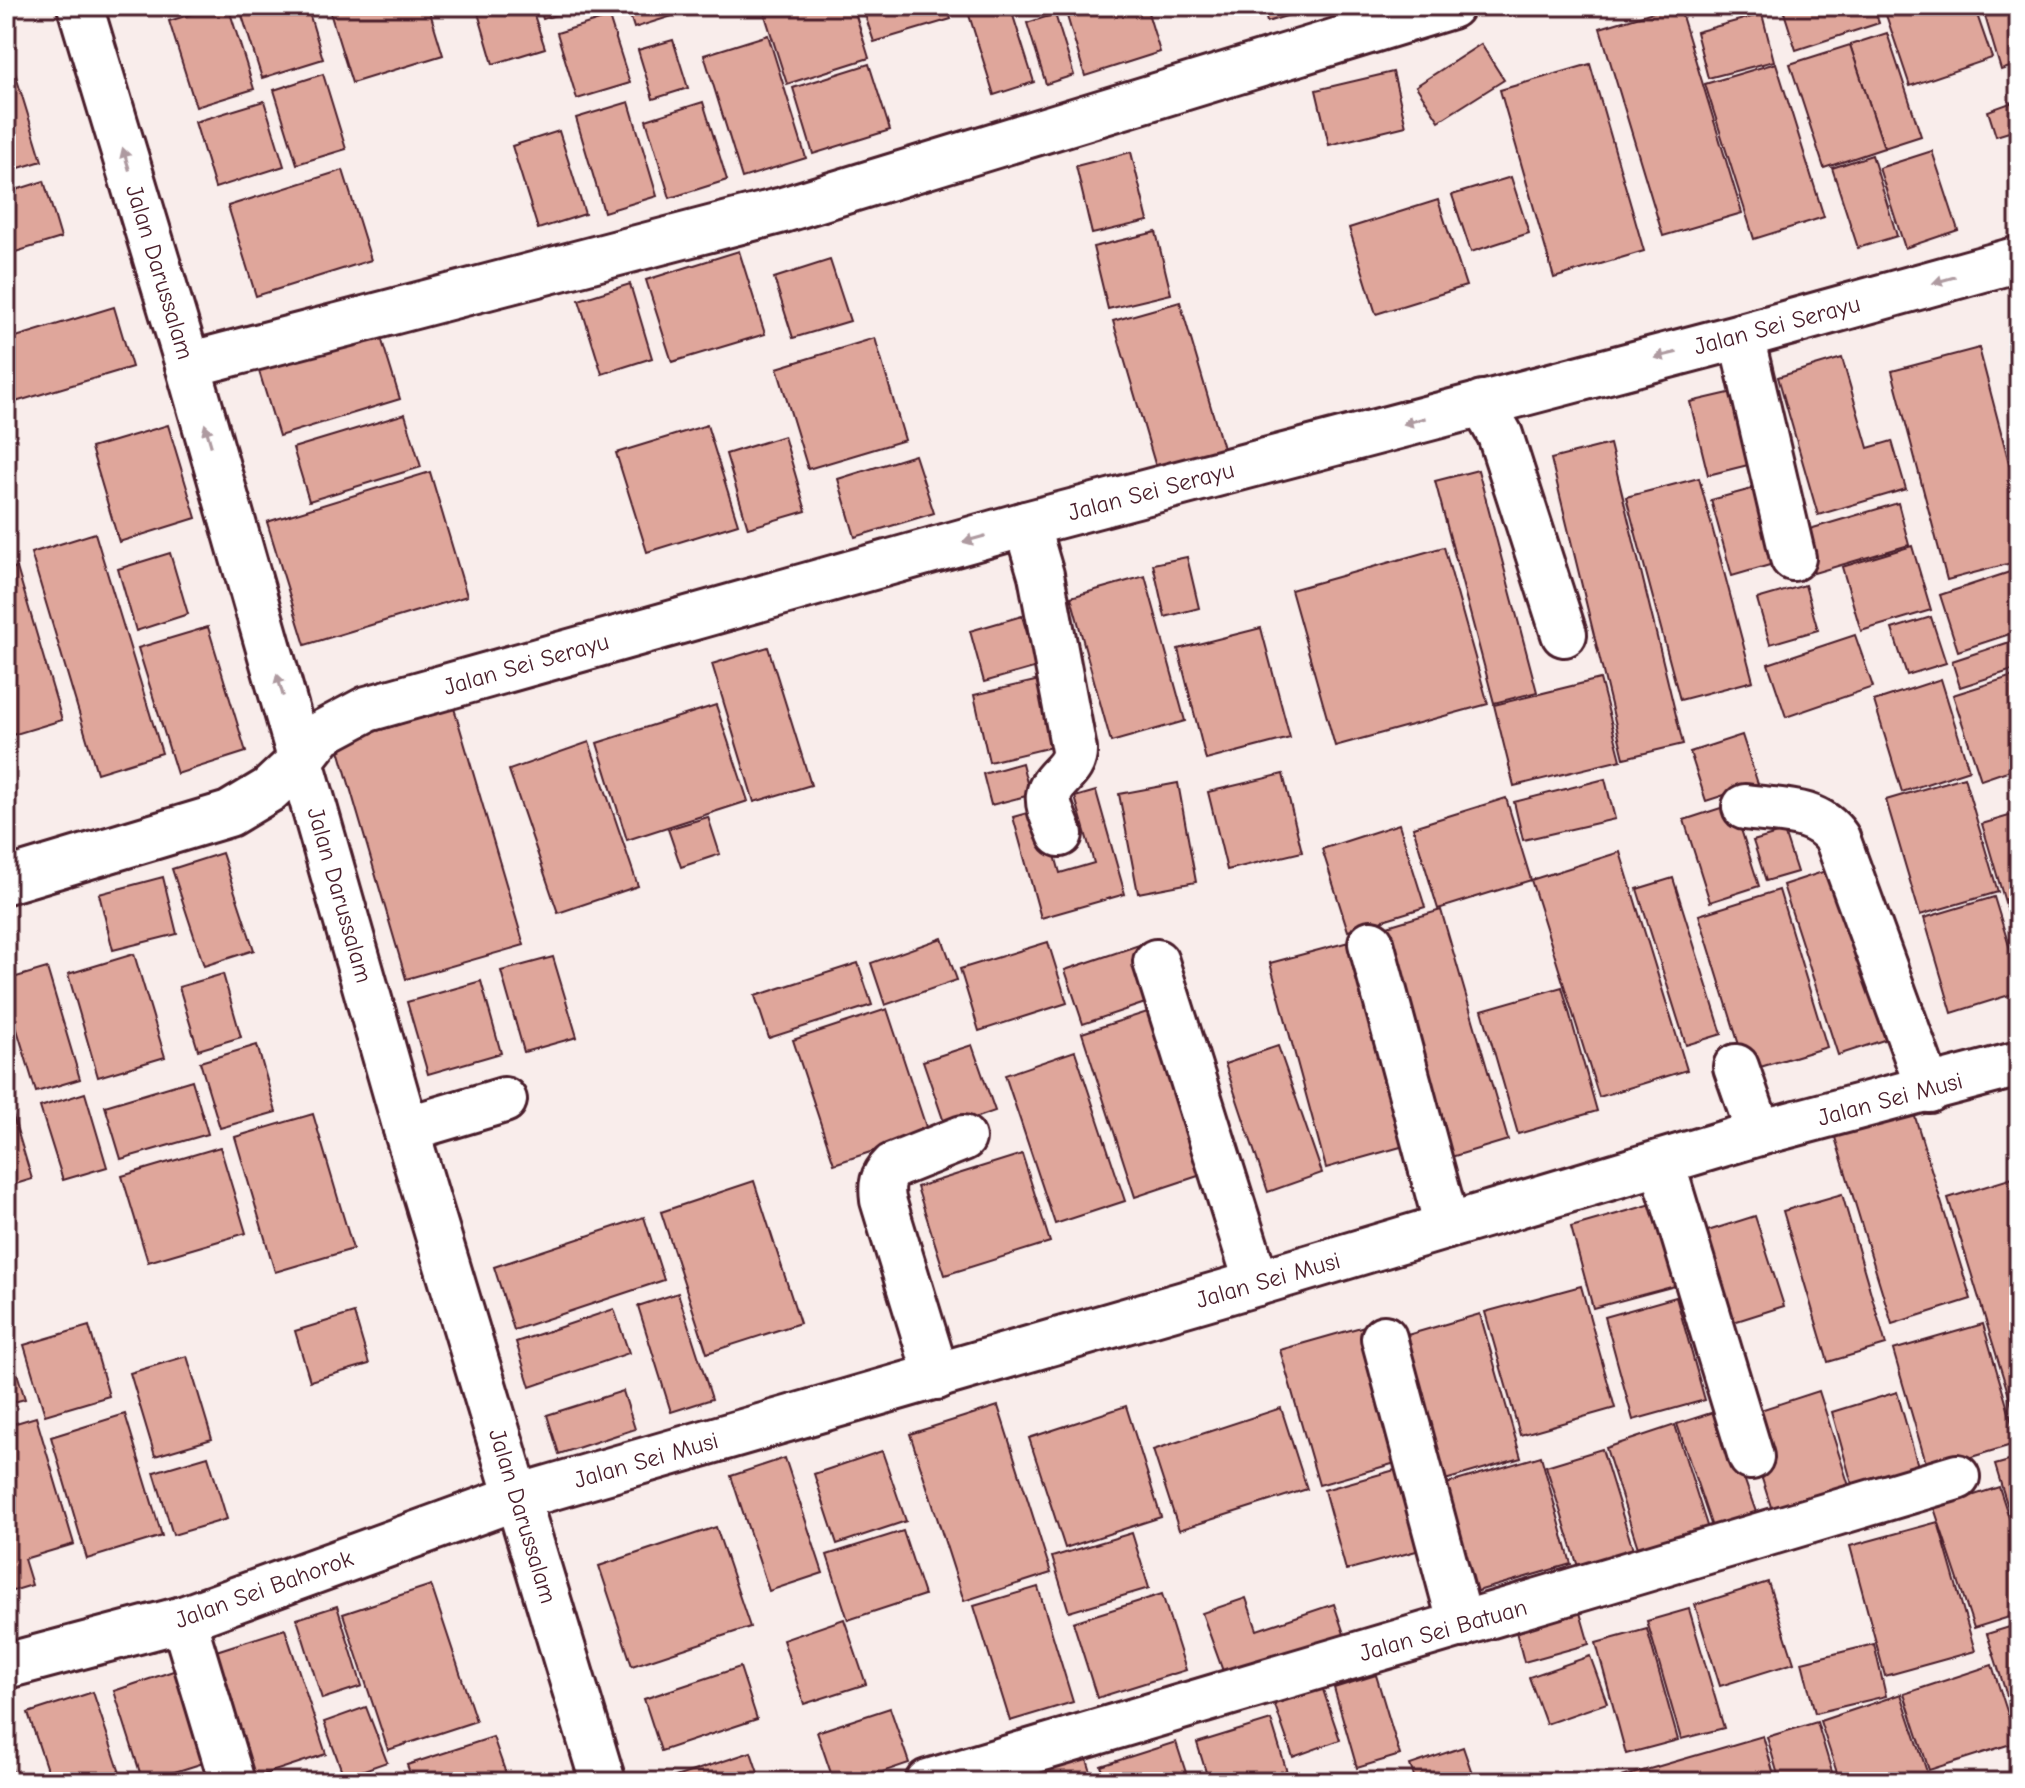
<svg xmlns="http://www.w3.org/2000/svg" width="2025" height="1788" viewBox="0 0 2025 1788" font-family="'Comic Neue',sans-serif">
	<rect width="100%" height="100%" fill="#f9edeb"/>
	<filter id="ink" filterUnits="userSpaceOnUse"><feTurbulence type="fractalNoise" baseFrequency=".0125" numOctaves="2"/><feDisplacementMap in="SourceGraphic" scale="16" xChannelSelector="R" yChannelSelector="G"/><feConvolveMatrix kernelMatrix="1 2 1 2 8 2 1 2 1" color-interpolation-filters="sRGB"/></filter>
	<g filter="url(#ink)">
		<g fill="#dfa69b" stroke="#4a1f2b" stroke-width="2">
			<path d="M218,6h10l26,83 -58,18 -27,-86z"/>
			<path d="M239,6h68l16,53 -61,19z"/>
			<path d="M328,6h111l-10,3 14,46 -91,28z"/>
			<path d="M476,6h55l14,42 -52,16z"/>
			<path d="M539,6h45l-41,13z"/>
			<path d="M627,6h60l1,5 -54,17z"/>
			<path d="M762,6h91l16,52 -82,26z"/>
			<path d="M862,6h85l4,13 -77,23z"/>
			<path d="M1000,6h10l24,76 -40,13 -25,-80z"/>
			<path d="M1064,6h82l14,46 -75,24z"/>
			<path d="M1263,6h49v2l-45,14z"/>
			<path d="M1673,6h6l63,207 -79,23 -63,-208z"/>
			<path d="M1782,6h92l5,17 -83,27z"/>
			<path d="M1883,6h91l18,52 -82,28z"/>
			<path d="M1982,6h37v58l-18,6z"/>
			<path d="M1055,14l19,61 -28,9 -19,-61z"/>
			<path d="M1762,14l12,47 -66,17 -12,-46z"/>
			<path d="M609,17l21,66 -53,16 -20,-66z"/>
			<path d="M1887,33l34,103 -37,12 -34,-103z"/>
			<path d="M768,35l38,123 -64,20 -38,-123z"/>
			<path d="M673,40l15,48 -35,11 -15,-49z"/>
			<path d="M1481,44l23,36 -65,41 -23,-35z"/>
			<path d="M1850,45l34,103 -60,20 -34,-104z"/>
			<path d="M12,63l30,98 -36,11v-107z"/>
			<path d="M1776,63l48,154 -70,22 -49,-155z"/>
			<path d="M869,64l21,66 -77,24 -20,-66z"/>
			<path d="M1590,64l54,187 -90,27 -54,-188z"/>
			<path d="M1393,72l13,54 -77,19 -13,-55z"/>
			<path d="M323,74l23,75 -49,15 -23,-74z"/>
			<path d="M264,101l20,65 -69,22 -20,-66z"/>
			<path d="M629,102l28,94 -53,16 -28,-94z"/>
			<path d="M703,102l24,78 -57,18 -24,-78z"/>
			<path d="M2013,102l6,27 -23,7 -8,-25z"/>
			<path d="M559,131l26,83 -47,15 -26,-83z"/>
			<path d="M1932,151l26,79 -53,18 -26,-80z"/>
			<path d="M1131,152l17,69 -56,13 -16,-68z"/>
			<path d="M1872,155l25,81 -39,12 -26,-80z"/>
			<path d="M343,170l28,90 -115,36 -28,-90z"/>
			<path d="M1511,177l18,56 -58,19 -19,-57z"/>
			<path d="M44,181l17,57 -55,17v-62z"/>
			<path d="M1438,200l28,86 -90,28 -27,-86z"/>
			<path d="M1156,232l15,62 -63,15 -15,-62z"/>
			<path d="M739,251l26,83 -93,28 -26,-82z"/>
			<path d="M830,260l20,61 -57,17 -19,-60z"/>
			<path d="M630,284l22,74 -50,16 -23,-74z"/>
			<path d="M1180,302l45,153 -67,19 -45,-153z"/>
			<path d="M114,307l18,60 -120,36 -6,-20v-43z"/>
			<path d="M375,318l25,81 -121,37 -25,-81z"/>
			<path d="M875,338l30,102 -97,29 -31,-101z"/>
			<path d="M1979,348l40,153v60l-72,19 -55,-209z"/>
			<path d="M1842,358l26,90 24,-7 14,48 -88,26 -40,-138z"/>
			<path d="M1742,390l18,72 -52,13 -18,-73z"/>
			<path d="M405,414l16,53 -112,34 -16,-53z"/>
			<path d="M168,425l28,93 -77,24 -28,-94z"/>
			<path d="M707,425l31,99 -91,28 -31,-99z"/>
			<path d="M784,436l22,75 -58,17 -22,-74z"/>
			<path d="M1610,444l73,300 -59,14 -73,-299z"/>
			<path d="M915,455l19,58 -79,24 -17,-58z"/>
			<path d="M1478,470l59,222 -43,11 -59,-222z"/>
			<path d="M430,472l37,124 -162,49 -38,-123z"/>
			<path d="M1699,478l54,203 -73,19 -54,-203z"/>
			<path d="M1759,487l21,75 -48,14 -21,-76z"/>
			<path d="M1898,503l11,42 -95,28 -11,-42z"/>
			<path d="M95,533l67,220 -65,20 -66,-220z"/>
			<path d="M1912,546l19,64 -70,21 -19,-64z"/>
			<path d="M1444,547l44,157 -153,42 -44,-156z"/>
			<path d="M170,553l18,61 -52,17 -18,-62z"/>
			<path d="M1187,557l12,51 -34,9 -12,-53z"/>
			<path d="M17,568l45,152 -56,17v-166z"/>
			<path d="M2019,569v62l-61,20 -18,-56z"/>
			<path d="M1145,576l40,145 -74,21 -40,-145z"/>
			<path d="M1805,585l13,45 -48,14 -13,-45z"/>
			<path d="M1022,616l15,51 -53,15 -14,-51z"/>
			<path d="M1931,617l15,46 -39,12 -15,-46z"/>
			<path d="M208,627l38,125 -69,22 -39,-126z"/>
			<path d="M1261,628l29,110 -84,22 -28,-111z"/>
			<path d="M1855,635l18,52 -87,30 -18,-53z"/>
			<path d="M2019,639v29l-59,19 -8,-26z"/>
			<path d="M768,647l43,138 -57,17 -42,-138z"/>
			<path d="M2019,674v93l-38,13 -28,-85z"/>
			<path d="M1048,678l16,66 -75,18 -15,-67z"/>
			<path d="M1600,679l21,81 -107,26 -20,-81z"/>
			<path d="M1941,679l28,91 -67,22 -28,-91z"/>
			<path d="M716,705l32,96 -121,39 -30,-97z"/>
			<path d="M454,708l70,237 -118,34 -69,-236z"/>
			<path d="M1742,735l16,49 -52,17 -16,-49z"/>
			<path d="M589,742l49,144 -80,27 -49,-143z"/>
			<path d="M1022,763l8,32 -39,10 -8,-31z"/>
			<path d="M1283,774l19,78 -75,18 -19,-78z"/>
			<path d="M1964,777l34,115 -78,23 -34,-115z"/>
			<path d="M1605,779l10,40 -92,21 -9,-38z"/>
			<path d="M1178,783l18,99 -58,11 -19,-99z"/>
			<path d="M1096,791l29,103 -84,24 -28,-101 29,-8 18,64 34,-10 -19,-66z"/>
			<path d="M1506,798l25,82 -93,29 -25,-82z"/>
			<path d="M1733,804l26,82 -49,16 -26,-82z"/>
			<path d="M2019,813v137l-37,-126z"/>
			<path d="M708,817l12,37 -39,13 -13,-38z"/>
			<path d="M1399,824l26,83 -77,24 -26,-82z"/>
			<path d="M1784,832l13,40 -31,9 -13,-40z"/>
			<path d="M1620,852l67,218 -88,27 -68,-217z"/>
			<path d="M222,853l32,97 -50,16 -32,-97z"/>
			<path d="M1844,865l55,170 -61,20 -55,-170z"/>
			<path d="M163,877l14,57 -64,16 -14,-56z"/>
			<path d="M1673,878l49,156 -36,11 -49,-156z"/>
			<path d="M1779,890l48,157 -80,24 -48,-156z"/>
			<path d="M1994,897l25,81v14l-67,21 -28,-95z"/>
			<path d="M1441,910l67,230 -67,20 -67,-230z"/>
			<path d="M942,938l15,42 -72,25 -14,-42z"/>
			<path d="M1360,939l55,204 -89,25 -56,-205z"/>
			<path d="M1048,942l19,61 -88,28 -19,-62z"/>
			<path d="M1142,944l18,54 -77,26 -18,-54z"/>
			<path d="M134,954l31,103 -67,20 -30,-103z"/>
			<path d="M553,957l24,80 -53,15 -23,-81z"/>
			<path d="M858,963l14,42 -103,33 -14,-42z"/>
			<path d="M47,968l33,111 -44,13 -30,-99v-13z"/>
			<path d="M223,974l18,63 -43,13 -19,-63z"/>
			<path d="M481,981l20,72 -73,21 -21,-72z"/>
			<path d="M1562,987l35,124 -79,23 -36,-124z"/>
			<path d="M1163,1007l53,163 -81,27 -53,-164z"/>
			<path d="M887,1009l41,124 -94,31 -41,-124z"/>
			<path d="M257,1045l19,67 -56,16 -20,-66z"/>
			<path d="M972,1045l23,66 -49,17 -23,-67z"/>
			<path d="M1278,1046l44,127 -54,19 -43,-128z"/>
			<path d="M1075,1051l50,150 -70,23 -50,-149z"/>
			<path d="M192,1080l16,54 -87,25 -16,-53z"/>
			<path d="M6,1093l26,86 -26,8z"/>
			<path d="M85,1093l22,74 -44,13 -23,-73z"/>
			<path d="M1912,1107l59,192 -79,25 -59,-193z"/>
			<path d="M313,1114l40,135 -78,23 -40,-135z"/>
			<path d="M220,1147l26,86 -98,29 -26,-86z"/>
			<path d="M1022,1154l28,88 -105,33 -28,-88z"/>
			<path d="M2019,1176v249h-1l-70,-227z"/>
			<path d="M754,1181l46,142 -93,30 -46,-141z"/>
			<path d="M1842,1194l44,151 -58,17 -45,-151z"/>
			<path d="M1652,1204l23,82 -82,22 -22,-81z"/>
			<path d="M1755,1216l29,90 -66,21 -29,-90z"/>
			<path d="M644,1217l20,63 -150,50 -20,-63z"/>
			<path d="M1581,1286l34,122 -95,27 -35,-123z"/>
			<path d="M678,1293l34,106 -41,13 -33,-106z"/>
			<path d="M1676,1297l29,103 -72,20 -28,-103z"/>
			<path d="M614,1309l15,44 -99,34 -14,-45z"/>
			<path d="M354,1313l15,51 -59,17 -15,-50z"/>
			<path d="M1480,1314l41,144 -76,22 -41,-144z"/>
			<path d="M1375,1323l38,135 -94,27 -39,-135z"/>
			<path d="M1983,1324l35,119 -90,27 -35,-120z"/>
			<path d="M89,1326l20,70 -64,19 -21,-70z"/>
			<path d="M6,1337l19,62 -19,5z"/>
			<path d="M187,1356l25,83 -57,17 -25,-83z"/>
			<path d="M623,1391l12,38 -76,25 -12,-39z"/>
			<path d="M1819,1391l30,95 -77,24 -30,-94z"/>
			<path d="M1897,1392l21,74 -66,18 -20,-72z"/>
			<path d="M998,1406l53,167 -87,28 -54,-167z"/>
			<path d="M1126,1406l35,111 -96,31 -36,-110z"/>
			<path d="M1281,1408l26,81 -128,41 -26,-80z"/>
			<path d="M1720,1410l37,105 -44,15 -36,-106z"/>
			<path d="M125,1414l37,122 -75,23 -36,-122z"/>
			<path d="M36,1417l38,127 -50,15 8,26 -26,8v-167z"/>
			<path d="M1675,1425l34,107 -69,22 -34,-106z"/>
			<path d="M1602,1449l33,107 -55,17 -34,-107z"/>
			<path d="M882,1451l24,70 -69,23 -23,-70z"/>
			<path d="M208,1456l19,63 -54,16 -19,-63z"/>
			<path d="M1541,1456l30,108 -97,28 -31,-107z"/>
			<path d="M785,1458l38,115 -54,18 -38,-115z"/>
			<path d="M2019,1458v85l-24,-78z"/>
			<path d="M1409,1466l22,81 -85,23 -22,-80z"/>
			<path d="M1999,1487l20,61v66l-45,14 -40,-120z"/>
			<path d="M1938,1522l37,129 -90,25 -35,-130z"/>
			<path d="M716,1527l34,100 -118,39 -33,-100z"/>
			<path d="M903,1531l21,64 -76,25 -21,-65z"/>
			<path d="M1132,1533l17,55 -80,24 -17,-55z"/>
			<path d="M1768,1582l26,81 -74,23 -25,-81z"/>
			<path d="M431,1585l45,136 -88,29 -45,-136z"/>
			<path d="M1038,1587l35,115 -63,19 -36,-115z"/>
			<path d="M1162,1594l24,76 -89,28 -24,-76z"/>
			<path d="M1246,1598l11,32 77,-26 13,39 -119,42 -26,-72z"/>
			<path d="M1577,1602l12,42 -65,18 -11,-42z"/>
			<path d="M337,1606l25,80 -40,13 -25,-80z"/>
			<path d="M1689,1609l35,119 -43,11 -34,-118z"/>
			<path d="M844,1619l22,65 -62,20 -21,-64z"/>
			<path d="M2019,1624v109l-32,-99z"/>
			<path d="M285,1629l41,125 -76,25 -40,-126z"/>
			<path d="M1647,1629l31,111 -52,14 -30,-111z"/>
			<path d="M1874,1644l12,52 -71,17 -13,-51z"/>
			<path d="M1590,1656l17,47 -61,21 -17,-47z"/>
			<path d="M1992,1665l25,77 -88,28 -25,-76z"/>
			<path d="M185,1667l31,92 -73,23 -29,-91z"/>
			<path d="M740,1667l17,52 -96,32 -17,-52z"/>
			<path d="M1376,1675l24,80 -43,13 -23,-80z"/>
			<path d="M1319,1678l21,62 -47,17 -22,-63z"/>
			<path d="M93,1692l29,87 -9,3h-62l-23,-69z"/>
			<path d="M1901,1694l26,78 -31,10h-56l-20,-61z"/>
			<path d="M366,1707l21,55 -43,15 -20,-55z"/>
			<path d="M890,1708l19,55 -56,19h-19l-17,-50z"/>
			<path d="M1271,1720l19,62h-81l-12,-39z"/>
			<path d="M1817,1722l18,60h-55l-13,-45z"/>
			<path d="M1763,1736l13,46h-152l-2,-5z"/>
			<path d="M493,1737l16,45h-96l-6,-17z"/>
			<path d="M1176,1742l13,40h-82l-6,-16z"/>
			<path d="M1463,1747l12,35h-59l-6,-17z"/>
			<path d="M6,1752l10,30h-10z"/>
			<path d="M751,1752l10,30h-101z"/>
			<path d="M1085,1753l9,29h-75l-3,-8z"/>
		</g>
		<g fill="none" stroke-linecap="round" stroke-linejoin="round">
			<g stroke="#4a1f2b" stroke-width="50">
				<g id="minor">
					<path d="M80,6l108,359 218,764 197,653"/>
					<path d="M1741,336l52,222"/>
					<path d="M188,365l595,-155 668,-204"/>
					<path d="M1482,403l18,32 64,199"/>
					<path d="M1026,524l15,51 33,175c1,21 -22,27 -25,45 -2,12 7,28 11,39"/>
					<path d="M1745,807c34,5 71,1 92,31l92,252"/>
					<path d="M6,881l223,-67 40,-24 32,-30 21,-27 45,-24 659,-185 715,-188 278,-77"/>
					<path d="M1371,943l76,283"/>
					<path d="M1156,962l101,321"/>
					<path d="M1736,1067l23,66"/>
					<path d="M406,1129l98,-29"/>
					<path d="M1662,1163l89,294"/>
					<path d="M1384,1338l77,287"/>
					<path d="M937,1377l-54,-177c-2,-15 -1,-23 10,-34l70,-28"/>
					<path d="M183,1619l49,163"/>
					<path d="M6,1666l177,-47 335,-122 739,-214 502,-150 260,-69"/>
					<path d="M928,1782l1029,-305"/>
				</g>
			</g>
			<use href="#minor" stroke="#fff" stroke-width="44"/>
		</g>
		<defs><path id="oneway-solid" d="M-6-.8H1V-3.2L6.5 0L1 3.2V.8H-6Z" transform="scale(2)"/></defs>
		<g fill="#ae9aa0">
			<use href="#oneway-solid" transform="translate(126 159) rotate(-107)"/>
			<use href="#oneway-solid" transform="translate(1944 280) rotate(164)"/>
			<use href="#oneway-solid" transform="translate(1666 355) rotate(166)"/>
			<use href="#oneway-solid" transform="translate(1414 421) rotate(165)"/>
			<use href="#oneway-solid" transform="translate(208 435) rotate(-106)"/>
			<use href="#oneway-solid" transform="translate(974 539) rotate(164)"/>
			<use href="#oneway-solid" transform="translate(280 685) rotate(-106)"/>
		</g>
	</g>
	<g text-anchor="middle" stroke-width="6" stroke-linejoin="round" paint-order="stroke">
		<g font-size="24" fill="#4a1f2b" stroke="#fff">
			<text transform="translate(160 272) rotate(73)" y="8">Jalan Darussalam</text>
			<text transform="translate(1777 325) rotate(-15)" y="8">Jalan Sei Serayu</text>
			<text transform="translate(1151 491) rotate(-15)" y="8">Jalan Sei Serayu</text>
			<text transform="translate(526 664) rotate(-16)" y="8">Jalan Sei Serayu</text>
			<text transform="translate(340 895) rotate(74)" y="8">Jalan Darussalam</text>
			<text transform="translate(1890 1099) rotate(-15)" y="8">Jalan Sei Musi</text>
			<text transform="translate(1268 1280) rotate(-16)" y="8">Jalan Sei Musi</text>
			<text transform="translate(646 1460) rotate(-16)" y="8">Jalan Sei Musi</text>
			<text transform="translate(523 1516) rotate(73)" y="8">Jalan Darussalam</text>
			<text transform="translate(264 1589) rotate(-20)" y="8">Jalan Sei Bahorok</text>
			<text transform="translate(1443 1630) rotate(-16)" y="8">Jalan Sei Batuan</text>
		</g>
	</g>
	<rect width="2025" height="1788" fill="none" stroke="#fff" stroke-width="32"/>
	<rect x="16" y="16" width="1993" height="1756" fill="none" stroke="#4a1f2b" stroke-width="3" filter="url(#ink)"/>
</svg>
